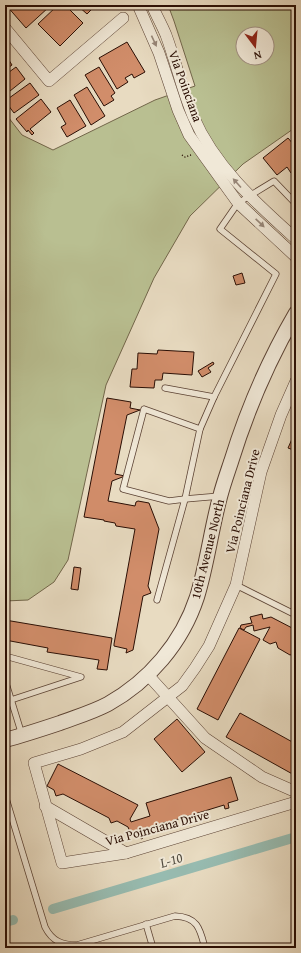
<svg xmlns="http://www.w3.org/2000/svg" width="301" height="953" viewBox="0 0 301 953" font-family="'Gentium Book Plus',serif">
	<rect width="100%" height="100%" fill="#e8dbc1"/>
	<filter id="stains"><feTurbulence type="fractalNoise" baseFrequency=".005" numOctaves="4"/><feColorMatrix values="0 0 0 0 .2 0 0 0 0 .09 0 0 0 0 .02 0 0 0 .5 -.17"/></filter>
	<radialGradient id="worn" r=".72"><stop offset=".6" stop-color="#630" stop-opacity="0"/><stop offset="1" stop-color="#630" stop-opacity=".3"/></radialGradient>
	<path fill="#b9bf91" stroke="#72664a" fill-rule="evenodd" d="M168,5h128v122l-53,37 -53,52 -36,62 -48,107 -38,175 -14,22 -26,18 -23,1v-488l17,22 31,15 102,-50 40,-14 -21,-65zM243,34h24v24h-24z"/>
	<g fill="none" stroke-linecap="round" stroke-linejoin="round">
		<g stroke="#97bbb0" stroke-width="10">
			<path d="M53,909l243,-72"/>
			<path d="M5,922l8,-2"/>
		</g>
	</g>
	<g fill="#d18d6a" stroke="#2a0e04">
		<path d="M6,5h42l1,2 -23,21z"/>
		<path d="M58,5h7l18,18 -23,23 -22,-22z"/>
		<path d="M77,5h19l-9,9z"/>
		<path d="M127,42l18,30 -11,6 -2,-4 -7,4 3,4 -11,7 -18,-31z"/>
		<path d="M5,54l7,11 -7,5z"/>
		<path d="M16,67l9,12 -20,16v-20z"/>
		<path d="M99,67l16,26 -4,3 3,4 -10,6 -19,-31z"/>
		<path d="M30,83l9,12 -25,18 -9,-12z"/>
		<path d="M87,87l18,29 -14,9 -17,-30z"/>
		<path d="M41,99l10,13 -21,17 4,4 -2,2 -4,-5 -1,2 -11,-13z"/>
		<path d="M70,100l16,26 -19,11 -6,-10 5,-3 -9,-16z"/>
		<path d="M288,138l6,7 2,-2v26l-5,4 -4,-6 -10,8 -14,-17z"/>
		<path d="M242,273l3,10 -9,2 -3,-9z"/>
		<path d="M158,350l36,2 -2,23 -29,-2 -1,7h-7l-1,8 -24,-1 2,-18h5l1,-16 19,1z"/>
		<path d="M213,362l1,2 -6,4 3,4 -9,5 -4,-6z"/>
		<path d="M107,398l24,4 -1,6 10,2 -13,5 -12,59 10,2 -13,5 -4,20 27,5 1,-4 2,-1 11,2 10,26 -11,57 3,7 -8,3 -10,54 -7,3 1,-4 -13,-3v-2l21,-115 -19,-3 -1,-3 -11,-2v-1l-20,-3z"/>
		<path d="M296,430v21l-8,-3z"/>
		<path d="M74,567l7,1 -3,22 -7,-1z"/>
		<path d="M262,614l1,5 8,-2 25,13v23l-6,2 -12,-7 -2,-6 -6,2 -7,-4 7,-13 -16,4 -1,-6 -7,2 -2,3 -4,-2 1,-3 11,-2 -2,-6z"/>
		<path d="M5,620l107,18 -5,32 -10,-1 2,-9 -52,-8 1,-4 -43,-8z"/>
		<path d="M239,628l21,11 -42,81 -21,-11z"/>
		<path d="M240,713l56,31v32l-70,-39z"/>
		<path d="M177,719l28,33 -23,20 -28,-33z"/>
		<path d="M58,764l80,41 -8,14 1,3 19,-6 -4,-13 85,-26 7,23 -10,3 1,5 -4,1 -1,-4 -52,16 -4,8 -2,-7 -18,6 -6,11 -12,-7 -2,-5 -11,-6 -6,2 -2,-5 -46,-24 -7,2 -2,-6 -7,-4z"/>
	</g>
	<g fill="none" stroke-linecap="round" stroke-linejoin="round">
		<g stroke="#5a4133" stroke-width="7">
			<g id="service">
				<path d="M165,388l49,9"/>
				<path d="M220,496l-35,3 15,-70 14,-32 62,-123 -56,-45 18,-26 36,-22 22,23"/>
				<path d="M236,585l60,30"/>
				<path d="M157,600l28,-101 -16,2 -46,-12 21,-80 56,20"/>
				<path d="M5,656l76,21 -70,23"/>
				<path d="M5,680l17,55"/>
				<path d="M5,795l40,132c7,14 17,18 32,18l98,-29c23,1 25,13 30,32"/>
				<path d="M146,924l7,24"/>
			</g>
		</g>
		<g stroke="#5a4133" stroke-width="12">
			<g id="minor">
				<path d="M138,5l21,48 19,57 11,25 49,68 58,54"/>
				<path d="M152,5c4,10 10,20 14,30 10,27 16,55 27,81 22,51 63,87 103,123"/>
				<path d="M5,28l44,53 74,-63"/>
				<path d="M296,381l-15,34 -20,57 -25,113 -27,61 -14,22 -13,18 -59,46 -42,17 -47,14 28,100 64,-10 170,-51"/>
				<path d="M148,675l57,63 57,39 34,15"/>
				<path d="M45,806l81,47"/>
			</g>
		</g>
		<g stroke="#5a4133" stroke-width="16">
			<path id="tertiary" d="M5,740c19,-5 37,-11 55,-17 16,-6 33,-11 48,-19 41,-23 74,-61 89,-107 10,-32 14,-67 23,-100 3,-12 7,-23 11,-35 16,-52 37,-101 65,-149"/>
		</g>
		<path stroke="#2a0e04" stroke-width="1.5" stroke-dasharray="1 2" stroke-linecap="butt" d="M182,155l3,2 6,-2"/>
		<use href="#service" stroke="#f0e8d7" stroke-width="5.5"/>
		<use href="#minor" stroke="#f0e8d7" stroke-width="11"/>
		<use href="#tertiary" stroke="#f0e8d7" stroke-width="14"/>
	</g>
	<defs><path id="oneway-solid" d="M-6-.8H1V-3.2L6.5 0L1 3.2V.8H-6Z"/></defs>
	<g fill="#978678">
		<use href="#oneway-solid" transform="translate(154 41) rotate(65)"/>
		<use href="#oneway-solid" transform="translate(237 183) rotate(-132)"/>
		<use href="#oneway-solid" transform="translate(260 223) rotate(43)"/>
	</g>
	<g text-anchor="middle" stroke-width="4" stroke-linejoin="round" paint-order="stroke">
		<g font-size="13" fill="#2a0e04" stroke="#f0e8d7">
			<text transform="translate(186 86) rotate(70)" y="5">Via Poinciana</text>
			<text transform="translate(242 501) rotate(-76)" y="5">Via Poinciana Drive</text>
			<text transform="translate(207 549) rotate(-76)" y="5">10th Avenue North</text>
			<text transform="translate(157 827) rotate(-15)" y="5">Via Poinciana Drive</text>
		</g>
		<g font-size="14" font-style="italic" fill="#504b40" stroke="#f0e8d7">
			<text transform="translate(171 860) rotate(-17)" y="5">L-10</text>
		</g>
	</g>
	<rect width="301" height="953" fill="none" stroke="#e8dbc1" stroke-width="20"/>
	<rect x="6" y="6" width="289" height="941" fill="none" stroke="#2a0e04" stroke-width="2"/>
	<rect x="10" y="10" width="281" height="933" fill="none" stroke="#2a0e04"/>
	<g transform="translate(255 46) rotate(164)"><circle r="19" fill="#f0e8d7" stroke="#a19183"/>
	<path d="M0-3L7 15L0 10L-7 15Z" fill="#8f2418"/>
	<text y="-6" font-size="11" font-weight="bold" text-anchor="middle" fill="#2a0e04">N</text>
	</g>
	<rect width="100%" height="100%" filter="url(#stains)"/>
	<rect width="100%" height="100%" fill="url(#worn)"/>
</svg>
